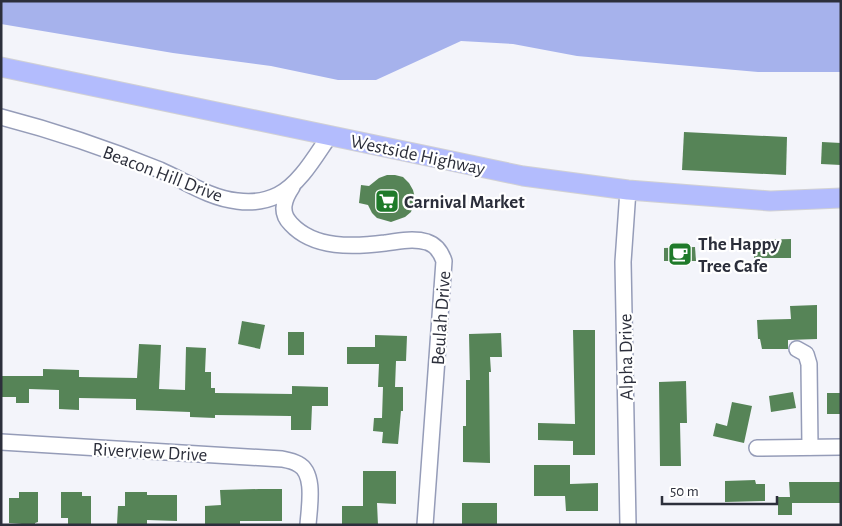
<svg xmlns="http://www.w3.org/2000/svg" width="842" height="526" viewBox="0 0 842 526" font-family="'Alegreya Sans',sans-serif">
	<rect width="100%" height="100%" fill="#f3f4fa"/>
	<path fill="#a6b2ec" d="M1,1h840v71h-83l-181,-16 -64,-12 -52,-3 -85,39h-38l-67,-14 -98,-13 -172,-29z"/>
	<g fill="#568457">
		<path d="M684,132l103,5 -1,38 -104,-5z"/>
		<path d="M822,142l19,1v22l-20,-1z"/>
		<path d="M387,175h8l8,2 6,6 4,7 2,8 -4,14 -6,5 -14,5 -14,-4 -5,-5 -4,-8 -9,-2 2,-18 8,1 10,-8z"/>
		<path d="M791,239v19h-37v-18z"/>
		<path d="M695,247l1,14h-32v-13z"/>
		<path d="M817,305v34l-29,1v9h-26l-2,-10h-2l-1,-19 34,-1 -1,-13z"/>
		<path d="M242,321l23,4 -5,24 -22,-5z"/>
		<path d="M573,330h22v125h-22v-14l-35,-1v-17l37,1z"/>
		<rect x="288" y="332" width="16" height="23"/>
		<path d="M501,333l1,24h-12l1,15h-2l1,91 -27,-1v-36h3v-46h4l-1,-46z"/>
		<path d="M375,335l32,1 -1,25h-10l-1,26h8v24h-2l-3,33 -16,-1 1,-11 -10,-1 1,-13h8l1,-31h-5l1,-23h-32v-17h28z"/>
		<path d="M139,344l22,1 -2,44 26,1 1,-43 20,1 -1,24h6v16h4v5l77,1v-8l36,1v19h-16l-1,24h-20v-14l-76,-1v3l-25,-1v-5l-54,-2v-11l-57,-1v12l-20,-1v-19l-30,-1v14h-13v-6h-15v-21h42v-7l36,1v7l58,1z"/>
		<path d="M686,381l1,42h-7l1,43h-21l-1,-84z"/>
		<path d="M793,392l3,16 -25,4 -2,-16z"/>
		<rect x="827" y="393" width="14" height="21"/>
		<path d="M732,402l20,4 -8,37 -31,-7 3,-13 11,3z"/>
		<path d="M534,465h36v19l28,-1v28h-32l-1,-15h-31z"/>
		<path d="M363,471h33v33l-19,-1 1,22h-36v-19h21z"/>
		<path d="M755,480l1,4h9v17l-40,1v-21z"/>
		<path d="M789,482h52v21h-49v12h-14v-18h12z"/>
		<path d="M259,489h23v32h-42v4h-35v-19l16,-1 -1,-15z"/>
		<path d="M19,492h19v30l-3,1v2l-26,-2v-25h10z"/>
		<path d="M61,492h21v4h9v29h-23v-7h-7z"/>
		<path d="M125,492h22v3h30v26l-30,-1v5h-30l1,-19h7z"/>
		<rect x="462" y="503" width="35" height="22"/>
	</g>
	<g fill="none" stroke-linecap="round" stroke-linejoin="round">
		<g stroke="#959cb8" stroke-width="18">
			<g id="minor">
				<path d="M1,117c54,14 107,32 159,53 25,11 49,28 77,31 14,2 29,0 41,-6 22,-11 38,-40 52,-60"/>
				<path d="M292,187c-8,12 -13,25 -1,37 23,25 63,23 94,19 13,-2 29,-5 42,-1 9,3 14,10 17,19l-19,264"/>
				<path d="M797,349l9,5 3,10 1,83"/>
				<path d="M1,442l281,17c5,1 11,2 16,5 18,9 11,44 10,61"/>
				<path d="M757,448l84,-1"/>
				<path d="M628,525l-5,-263 5,-72"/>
			</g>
		</g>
		<g stroke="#d1d1d4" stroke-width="21">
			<path id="major" d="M1,67l522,109 105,14 142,11 71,-3"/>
		</g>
		<use href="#minor" stroke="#fff" stroke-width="15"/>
		<use href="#major" stroke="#b3bcfd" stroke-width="19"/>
	</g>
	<defs>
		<g id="supermarket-square" transform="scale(1.25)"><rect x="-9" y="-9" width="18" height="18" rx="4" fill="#1f7a2a" stroke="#fff"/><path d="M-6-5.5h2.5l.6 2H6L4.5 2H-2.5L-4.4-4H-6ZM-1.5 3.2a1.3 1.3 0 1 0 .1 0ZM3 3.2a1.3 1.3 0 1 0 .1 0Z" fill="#fff"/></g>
		<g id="cafe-square" transform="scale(1.25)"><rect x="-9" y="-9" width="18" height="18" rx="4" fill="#1f7a2a" stroke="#fff"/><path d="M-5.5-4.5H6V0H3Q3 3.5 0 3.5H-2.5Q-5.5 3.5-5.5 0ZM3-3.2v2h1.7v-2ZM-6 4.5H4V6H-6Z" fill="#fff"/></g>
	</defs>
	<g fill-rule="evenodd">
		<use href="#supermarket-square" x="387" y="201"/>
		<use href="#cafe-square" x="680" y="254"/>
	</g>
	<g text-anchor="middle" stroke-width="4.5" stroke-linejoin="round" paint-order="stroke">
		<g font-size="19" fill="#2c2f3b" stroke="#fff">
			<text transform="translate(418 154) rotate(12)" y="7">Westside Highway</text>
			<text transform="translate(163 173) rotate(21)" y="7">Beacon Hill Drive</text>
			<text transform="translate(440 318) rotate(-86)" y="7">Beulah Drive</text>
			<text transform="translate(625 357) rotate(-91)" y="7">Alpha Drive</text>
			<text transform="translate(150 451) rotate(3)" y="7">Riverview Drive</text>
		</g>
		<g font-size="19" font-weight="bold" fill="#2c2f3b" stroke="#fff" text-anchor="start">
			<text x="404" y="208">Carnival Market</text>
			<text x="698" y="250">The Happy<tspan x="698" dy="22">Tree Cafe</tspan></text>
		</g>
	</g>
	<rect width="842" height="526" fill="none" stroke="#2c2f3b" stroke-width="5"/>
	<path d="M662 496v8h115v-8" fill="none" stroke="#2c2f3b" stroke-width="2.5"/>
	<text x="670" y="496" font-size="15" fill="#2c2f3b" stroke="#ffffff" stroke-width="4" paint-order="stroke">50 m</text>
</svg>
